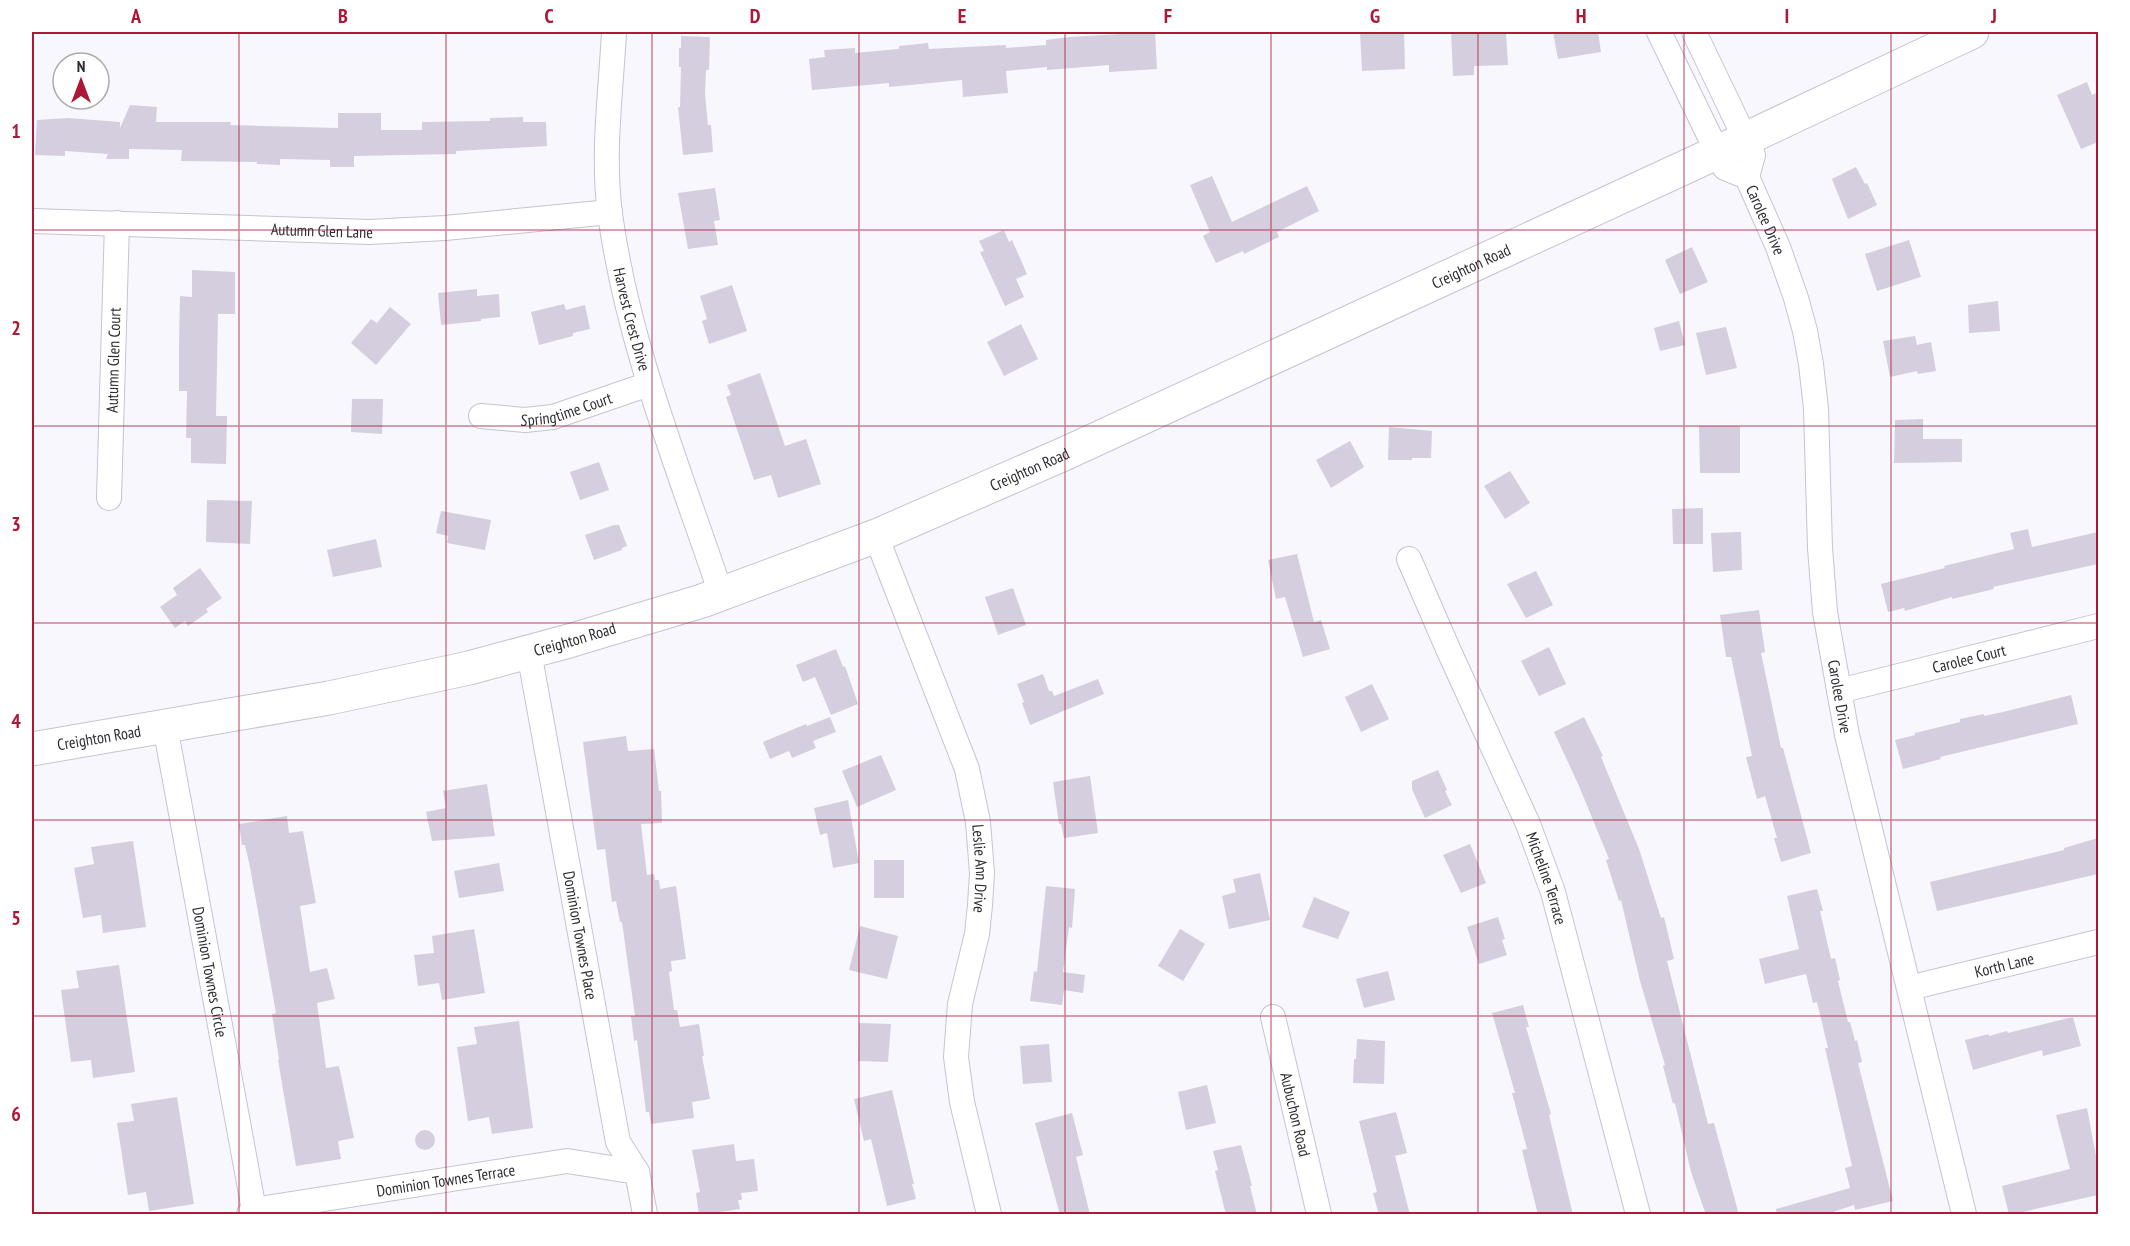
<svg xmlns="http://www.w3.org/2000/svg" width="2130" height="1246" viewBox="0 0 2130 1246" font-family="'PT Sans Narrow',sans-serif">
	<rect width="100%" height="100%" fill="#f8f7fd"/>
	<g fill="#d4cede">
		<path d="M1155,32l2,37 -48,3v-7l-62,5v-3l-41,4 2,22 -45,4 -1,-17 -73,7v-4l-77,7 -3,-31 16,-2 -1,-7 31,-2v5l44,-4v-3l29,-3 1,6 77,-4v3l40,-3v-5l24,-3z"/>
		<path d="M1360,32h44l1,37 -43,2z"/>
		<path d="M1451,32h55l2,33 -34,1v9l-21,1z"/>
		<path d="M1553,32h45l3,20 -43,7z"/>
		<path d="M681,36l29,1 -1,33h-3l-1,24 3,31h3l2,27 -30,3 -5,-48h2l1,-40h-2v-19h2z"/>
		<path d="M2087,82l5,13 6,-3v50l-17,7 -24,-54z"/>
		<path d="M130,105l27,2 -1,15h75l-1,3 108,3v-15h43v17h41v-8l68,-1v-3l33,-1v5h23l1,24 -91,5v3l-102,2v11h-24v-7l-50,-1v6l-23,-1v-2l-76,-1 1,-11 -53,-1v10h-23l2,-5 -43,-3v5l-30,-1 2,-35 31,-2 52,4v6z"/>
		<path d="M1856,167l9,17 2,-1 10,22 -29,14 -16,-40z"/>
		<path d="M1212,176l20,46 75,-36 12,25 -42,21 2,5 -35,17 -1,-3 -27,12 -13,-27 7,-4 -20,-47z"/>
		<path d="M715,188l5,32 -6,1 4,24 -30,4 -10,-56z"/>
		<path d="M1004,230l5,12 3,-2 15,34 -11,5 8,18 -19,9 -25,-54 4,-1 -5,-10z"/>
		<path d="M1909,240l12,37 -44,14 -12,-37z"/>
		<path d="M1692,247l16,35 -28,12 -15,-34z"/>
		<path d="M192,270l43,2v42h-17l-2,102h11l-1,48 -35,-1v-25h-5l1,-47h-8v-48l1,-47 12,1z"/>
		<path d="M732,285l15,46 -38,13 -7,-23 5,-2 -7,-23z"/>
		<path d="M477,289v7l22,-2 1,23 -19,2v2l-40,4 -3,-32z"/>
		<path d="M1998,301l2,30 -31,2 -1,-28z"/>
		<path d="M564,304l2,6 19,-5 5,24 -17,4v3l-34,9 -8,-33z"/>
		<path d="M390,307l21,17 -35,41 -25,-22 20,-24 6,4z"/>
		<path d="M1679,321l6,24 -25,6 -6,-23z"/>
		<path d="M1021,324l17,35 -34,17 -17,-34z"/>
		<path d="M1726,327l11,41 -31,7 -10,-42z"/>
		<path d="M1915,336l2,9 14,-3 5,29 -18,3 -1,-3 -27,6 -7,-36z"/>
		<path d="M760,373l25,73 21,-7 15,45 -43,14 -7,-23 -17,5 -28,-83 5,-2 -4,-10z"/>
		<path d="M352,399h31l-1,35 -31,-2z"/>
		<path d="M1923,419v20h39v23l-68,1 1,-43z"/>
		<path d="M1699,426h41v47h-40z"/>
		<path d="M1389,427l43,4 -1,27h-19v2h-24z"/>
		<path d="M1350,441l14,26 -33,21 -15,-28z"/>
		<path d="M599,462l10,28 -29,10 -10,-28z"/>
		<path d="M1510,471l20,32 -25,16 -21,-33z"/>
		<path d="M207,500l45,1 -2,43 -44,-2z"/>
		<path d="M1703,508v36h-30l-1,-35z"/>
		<path d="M441,511l50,9 -6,30 -38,-7 1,-7 -12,-3z"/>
		<path d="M614,525h5l8,21 -5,2v2l-28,10 -9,-25z"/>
		<path d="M2028,529l4,18 66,-15v32l-105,23 1,2 -42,10v-2l-47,14 -1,-3 -16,4 -7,-28 64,-16 -1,-2 70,-17 -4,-16z"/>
		<path d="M1741,532l1,38 -29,2 -2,-39z"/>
		<path d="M376,539l6,28 -49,10 -6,-27z"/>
		<path d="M1297,554l17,68 7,-2 9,29 -27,8 -18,-60 -9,2 -8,-39z"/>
		<path d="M200,568l22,30 -16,11 2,3 -20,14 -3,-5 -10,7 -15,-21 17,-12 -4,-7z"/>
		<path d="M1536,571l17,34 -27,13 -19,-34z"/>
		<path d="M1013,588l13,37 -28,10 -13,-38z"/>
		<path d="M1759,610l6,42 -4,1 20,95h2l28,105 -30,9 -7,-24h3l-12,-42 -8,3 -11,-42 6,-1 -21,-99h-5l-6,-42z"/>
		<path d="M1549,647l17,37 -27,12 -18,-35z"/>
		<path d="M836,649l7,18 2,-1 13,38 -27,11 -16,-38 -12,5 -7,-17z"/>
		<path d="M1043,674l6,17h3l2,5 44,-17 6,15 -74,31 -8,-22 2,-1 -7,-18z"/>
		<path d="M1372,684l17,35 -28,13 -16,-35z"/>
		<path d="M2071,695l7,29 -138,33 1,2 -38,10 -8,-29 20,-5v-2l45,-11v-3l24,-5v2l19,-4z"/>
		<path d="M830,717l6,15 -23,9 3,7 -24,10 -3,-7 -19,8 -7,-17 43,-18 1,2z"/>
		<path d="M1584,717l19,39 -2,1 38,92 22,69 3,-1 10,42 -7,2 41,163 6,-1 25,92h-33l-15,-43 -16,-69 -2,1 -10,-38 2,-1 -25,-84 -19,-81 -2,1 -13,-41 3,-1 -30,-73 -25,-54z"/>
		<path d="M626,736l2,15 26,-2 5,42h2l1,32 -21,1 6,51 7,-1 1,6h4l1,9 16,-3 10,73 -15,2 1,10 -3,1 5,38h3l3,17 19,-3 5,32h-2l8,43 -18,3 2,16 -43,6 -2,-12h-3l-9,-72 -3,1 -3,-25h4l-13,-94h-2l-4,-21 -4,1 -7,-53 -8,1 -14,-108z"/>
		<path d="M881,755l15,35 -39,17 -15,-36z"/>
		<path d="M1438,770l9,20 -2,1 7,14 -27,13 -13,-29v-8z"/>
		<path d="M1090,776l8,57 -34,5 -3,-14h-2l-6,-42z"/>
		<path d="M487,784l8,52 -63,5 -6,-29 20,-4 -3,-17z"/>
		<path d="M848,800l11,63 -26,5 -6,-35 -7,2 -6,-27z"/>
		<path d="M287,816l2,17 14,-2 13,72 -16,3 10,66 17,-4 8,31 -18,4 9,65 13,-2 15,72 -16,3 3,18 -45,7 -18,-106 1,-1 -7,-45 4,-1 -26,-146 -5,-22h-3l-3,-21z"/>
		<path d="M2098,838v36l-161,37 -7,-29 134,-32v-2z"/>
		<path d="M133,841l13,86 -43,6 -2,-18 -18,3 -9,-50 20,-4 -3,-17z"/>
		<path d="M1470,844l16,39 -25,10 -18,-38z"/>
		<rect x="874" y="860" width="30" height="38"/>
		<path d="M499,863l5,28 -45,7 -5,-27z"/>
		<path d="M1260,873l10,47 -41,9 -7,-33 14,-4 -3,-13z"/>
		<path d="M1046,886l29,3 -3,39 -3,-1 -6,45 22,3 -2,18 -19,-3 -2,15 -32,-4 4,-30 3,1z"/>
		<path d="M1817,889l6,22h-3l11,48 4,-1 5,22 -2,1 10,41h2l5,19 2,-1 5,22 -4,1 35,138 -38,9 -1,-5 -30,10h-47l-1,-6 74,-21 -5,-20 7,-2 -27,-118h3l-11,-46 -4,1 -7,-29 -41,10 -6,-25 40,-10 -12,-53z"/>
		<path d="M1314,897l36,15 -12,27 -36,-12z"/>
		<path d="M1498,917l7,22 -3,1 5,15 -28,9 -12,-37z"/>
		<path d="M860,926l38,10 -11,43 -38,-9z"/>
		<path d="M474,929l11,64 -43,7 -3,-17 -21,3 -4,-31 20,-2 -2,-17z"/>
		<path d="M1180,929l25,15 -22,37 -25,-15z"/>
		<path d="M119,965l16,107 -42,6 -2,-18 -20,2 -10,-72 18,-2 -3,-17z"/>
		<path d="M1388,971l7,29 -31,8 -8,-29z"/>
		<path d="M1523,1005l6,22h-3l25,87 -2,1 24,100h-35l-16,-65 5,-1 -15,-56h3l-23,-80z"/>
		<path d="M2073,1017l8,29 -38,10 -1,-6 -69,20 -8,-30 24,-6v2l18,-5 1,2z"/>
		<path d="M519,1021l14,107 -41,6 -3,-17 -21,4 -11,-74 20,-3 -3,-17z"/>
		<path d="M859,1023l32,1 -3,38 -30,-1z"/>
		<path d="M1357,1039l28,2 -1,43 -31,-1 1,-24h2z"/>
		<path d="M1049,1044l3,38 -29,2 -3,-38z"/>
		<path d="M1207,1085l9,38 -30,7 -8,-38z"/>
		<path d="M892,1090l22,94h-2l4,15 -29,7 -16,-67 -7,2 -10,-42z"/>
		<path d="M177,1097l17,107 -45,7 -3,-19 -18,3 -11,-72 17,-2 -3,-17z"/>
		<path d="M2087,1108l9,48 2,-1v40l-89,20 -7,-29 68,-17 -14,-54z"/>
		<path d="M1396,1112l11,41 -12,3 15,59h-31l-6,-22 4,-1 -18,-71z"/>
		<path d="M1072,1113l11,42 -7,2 14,58h-30l-25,-92z"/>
		<circle cx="425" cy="1140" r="10"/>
		<path d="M734,1144l2,17 18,-2 4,32 -17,2 1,7h-4l2,9 -41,6 -3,-22 4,-1 -8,-42z"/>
		<path d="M1241,1145l11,41h-2l7,29h-31l-11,-44 3,-1 -5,-19z"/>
	</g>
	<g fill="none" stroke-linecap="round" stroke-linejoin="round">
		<g stroke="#c6c3d3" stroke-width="26">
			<g id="minor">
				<path id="s1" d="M614,32c-3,59 -12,122 -4,182 18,131 69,255 111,380"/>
				<path d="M1659,32l66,136 22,9"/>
				<path id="s2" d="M1694,32l59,123 -6,22 31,70 18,51 9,33 6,33 5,45 4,139 5,64 22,123 117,479"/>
				<path id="s3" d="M32,221l337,11 76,-4 165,-16"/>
				<path id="s4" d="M481,416l44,4 28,-3 96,-33"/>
				<path id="s5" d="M109,498l8,-275"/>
				<path id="s6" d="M876,536l91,233 11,53 4,51 -2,32 -3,29 -17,70 -4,53 6,45 27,112"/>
				<path id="s7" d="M1409,559l39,90 80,175 25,68 85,322"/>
				<path id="s8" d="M529,652l89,490 19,30 8,42"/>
				<path id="s9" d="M1839,691l259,-65"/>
				<path id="s10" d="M165,726l89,484 -5,4"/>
				<path id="s11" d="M1909,988l189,-46"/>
				<path id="s12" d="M1273,1017l46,197"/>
				<path id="s13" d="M254,1210l313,-49 70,11"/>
			</g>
		</g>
		<g stroke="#c6c3d3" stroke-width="35">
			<g id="secondary">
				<path id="s14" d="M32,749l297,-51 140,-30 100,-27 133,-40 174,-65 188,-82 654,-302 254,-120"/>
			</g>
		</g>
		<use href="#minor" stroke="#fff" stroke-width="24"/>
		<use href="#secondary" stroke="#fff" stroke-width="33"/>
	</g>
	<path fill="none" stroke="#ad1836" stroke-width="1.5" stroke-opacity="0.55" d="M239,32v1182M446,32v1182M652,32v1182M859,32v1182M1065,32v1182M1271,32v1182M1478,32v1182M1684,32v1182M1891,32v1182M32,230h2066M32,426h2066M32,623h2066M32,820h2066M32,1016h2066"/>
	<g text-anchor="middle" stroke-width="4.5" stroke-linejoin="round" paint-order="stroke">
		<g font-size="16" fill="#2d2c32" stroke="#fff">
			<text dy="6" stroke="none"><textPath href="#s2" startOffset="206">Carolee Drive</textPath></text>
			<text dy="6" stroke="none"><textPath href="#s3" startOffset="290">Autumn Glen Lane</textPath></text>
			<text dy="6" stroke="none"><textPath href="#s14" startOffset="1526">Creighton Road</textPath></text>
			<text dy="6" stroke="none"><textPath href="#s1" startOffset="290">Harvest Crest Drive</textPath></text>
			<text dy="6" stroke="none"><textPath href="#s5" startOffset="138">Autumn Glen Court</textPath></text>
			<text dy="6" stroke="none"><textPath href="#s4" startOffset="87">Springtime Court</textPath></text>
			<text dy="6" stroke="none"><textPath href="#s14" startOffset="1040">Creighton Road</textPath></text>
			<text dy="6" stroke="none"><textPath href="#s14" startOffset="554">Creighton Road</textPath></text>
			<text dy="6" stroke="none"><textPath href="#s9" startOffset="134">Carolee Court</textPath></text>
			<text dy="6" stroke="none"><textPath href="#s2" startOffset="692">Carolee Drive</textPath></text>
			<text dy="6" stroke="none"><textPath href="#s14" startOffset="68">Creighton Road</textPath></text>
			<text dy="6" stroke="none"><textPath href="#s6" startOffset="351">Leslie Ann Drive</textPath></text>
			<text dy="6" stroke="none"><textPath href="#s7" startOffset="348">Micheline Terrace</textPath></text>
			<text dy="6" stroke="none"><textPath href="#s8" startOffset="288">Dominion Townes Place</textPath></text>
			<text dy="6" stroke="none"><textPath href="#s11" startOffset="98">Korth Lane</textPath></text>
			<text dy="6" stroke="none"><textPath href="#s10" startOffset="250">Dominion Townes Circle</textPath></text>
			<text dy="6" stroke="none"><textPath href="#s12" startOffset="100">Aubuchon Road</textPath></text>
			<text dy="6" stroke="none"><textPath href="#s13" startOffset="194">Dominion Townes Terrace</textPath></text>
		</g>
	</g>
	<rect width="2130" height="1246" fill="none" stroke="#ffffff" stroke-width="66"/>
	<g transform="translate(81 81)"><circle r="28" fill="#ffffff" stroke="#ababad" stroke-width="1.5"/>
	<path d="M0-4.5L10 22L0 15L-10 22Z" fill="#ad1836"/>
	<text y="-9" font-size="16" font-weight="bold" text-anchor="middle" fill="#2d2c32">N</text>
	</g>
	<rect x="33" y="33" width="2064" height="1180" fill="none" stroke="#ad1836" stroke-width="2"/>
	<g font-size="20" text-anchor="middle" font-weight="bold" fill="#ad1836">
		<text x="136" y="23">A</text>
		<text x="343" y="23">B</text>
		<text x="549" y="23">C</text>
		<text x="755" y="23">D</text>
		<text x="962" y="23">E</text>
		<text x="1168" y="23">F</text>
		<text x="1375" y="23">G</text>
		<text x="1581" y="23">H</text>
		<text x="1787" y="23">I</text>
		<text x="1994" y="23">J</text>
		<text x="16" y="138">1</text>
		<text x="16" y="335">2</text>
		<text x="16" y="531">3</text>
		<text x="16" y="728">4</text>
		<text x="16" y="925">5</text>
		<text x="16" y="1121">6</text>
	</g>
</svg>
